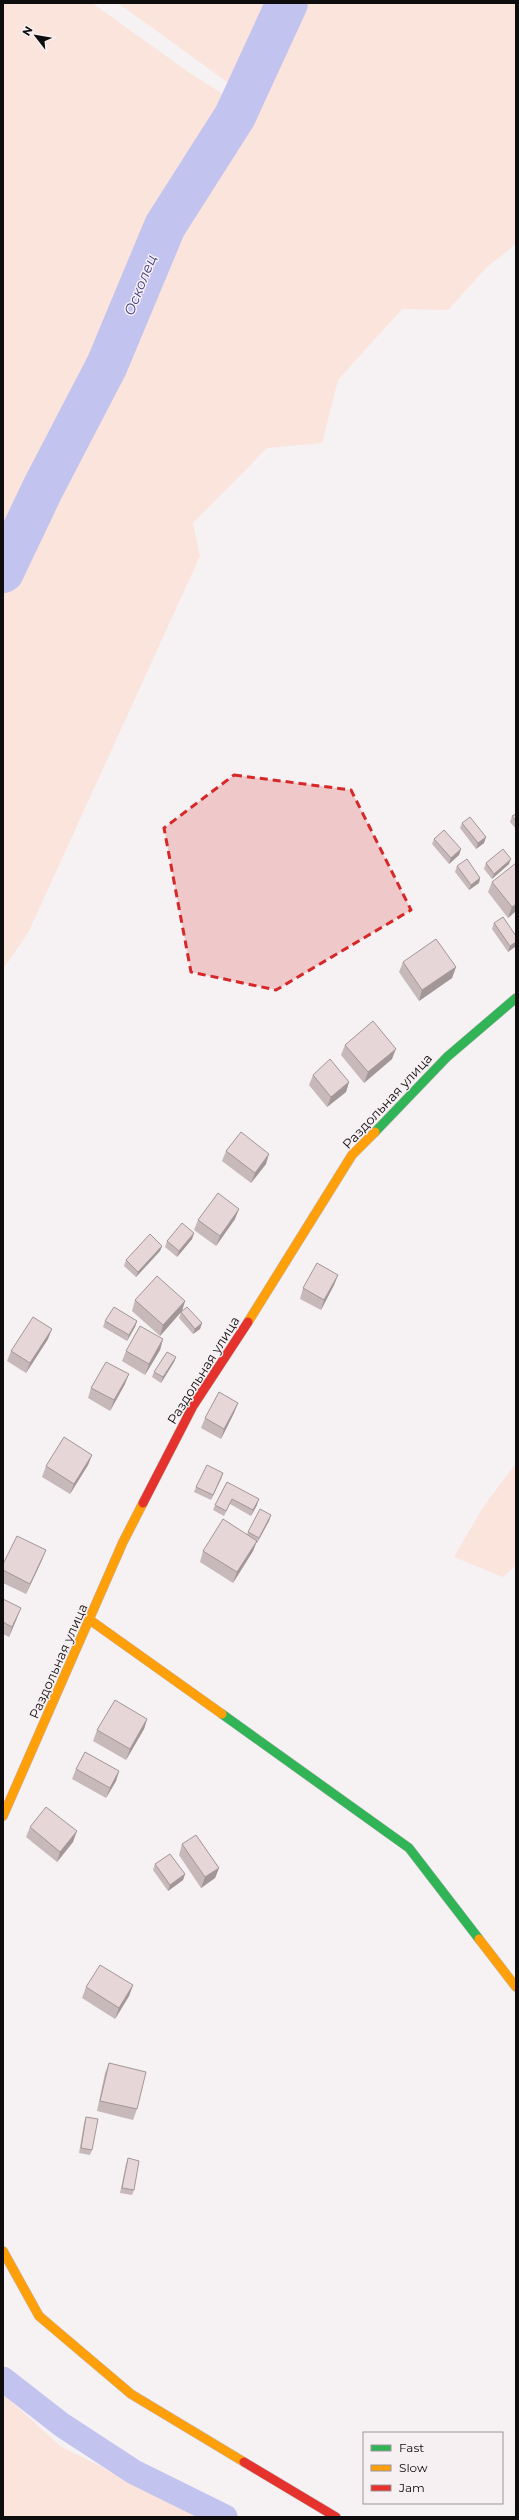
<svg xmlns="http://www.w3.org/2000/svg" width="519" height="2520" viewBox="0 0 519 2520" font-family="Montserrat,sans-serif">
	<rect width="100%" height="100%" fill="#f6f1f3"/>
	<g fill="#fae4db">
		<path d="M3,3h89l99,71 35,22 -19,42 -64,101 -47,126 -63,121 -30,64z"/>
		<path d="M118,3h155l-43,81z"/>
		<path d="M294,3h222v241l-29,23 -39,43 -46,-1 -64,71 -16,63 -55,5 -74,75 7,33 -172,377 -25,36v-386l42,-91 65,-121 58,-142 71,-111z"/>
		<path d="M516,1463v102l-13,12 -49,-20 28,-48z"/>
		<path d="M3,2394l57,52 141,71h-198z"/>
	</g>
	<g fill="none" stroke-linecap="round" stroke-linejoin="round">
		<path stroke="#c3c3f0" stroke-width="25" d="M3,2379l59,46 72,47 91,45"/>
		<path stroke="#c3c3f0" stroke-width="42" d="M3,572l40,-84 64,-123 58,-139 70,-110 52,-113"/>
		<g stroke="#bdb9bb" stroke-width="10">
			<g id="fast">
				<path d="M375,1132l72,-75 69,-59"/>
				<path d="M222,1714l187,134 70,91"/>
			</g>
		</g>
		<g stroke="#bdb9bb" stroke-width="10">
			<g id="slow">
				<path d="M248,1322l104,-167 23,-23"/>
				<path d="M90,1620l132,94"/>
				<path d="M3,1816l120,-274 20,-39"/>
				<path d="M479,1939l37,48"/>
				<path d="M3,2251l36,65 92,78 113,68"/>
			</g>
		</g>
		<g stroke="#bdb9bb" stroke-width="10">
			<g id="jam">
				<path d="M143,1503l50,-97 55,-84"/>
				<path d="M244,2462l92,55"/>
			</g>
		</g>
		<use href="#fast" stroke="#30b455" stroke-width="9"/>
		<use href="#slow" stroke="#ff9f0a" stroke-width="9"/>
		<use href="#jam" stroke="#e5322d" stroke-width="9"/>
	</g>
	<g fill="#c7b8ba">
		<path d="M516,814v15l-6,-7 2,-6z"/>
		<path d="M462,823l24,14 -2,6 -8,6 -16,-21z"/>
		<path d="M434,839l27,10 -2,6 -10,9 -17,-20z"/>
		<path d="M486,863l23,1 -17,15 -8,-10z"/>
		<path d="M457,866l23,12 -1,5 -10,7 -14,-18z"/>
		<path d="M492,882l24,29 -8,7 -20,-26z"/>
		<path d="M494,923l22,13v10l-8,6 -16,-23z"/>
		<path d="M403,962l53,5 -4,11 -33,23 -20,-29z"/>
		<path d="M345,1045l47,14 -28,24 -23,-28z"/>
		<path d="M313,1075l36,7 -3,10 -19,15 -18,-22z"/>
		<path d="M226,1151l40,13 -15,19 -29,-22z"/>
		<path d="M235,1219l-19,27 -22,-16 4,-10z"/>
		<path d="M194,1233l-2,6 -15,18 -12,-10 2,-6z"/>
		<path d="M162,1246l-2,5 -24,26 -12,-11 2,-6z"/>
		<path d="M338,1275l-4,10 -13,25 -21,-11 3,-11z"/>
		<path d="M135,1300l50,1 -3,10 -22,25 -28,-25z"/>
		<path d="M181,1312l21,11 -2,6 -7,5 -14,-16z"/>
		<path d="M105,1321h32l-2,6 -8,14 -24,-14z"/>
		<path d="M48,1339l-22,34 -19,-12 4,-10z"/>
		<path d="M163,1339l-3,11 -15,25 -23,-14 4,-10z"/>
		<path d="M176,1357l-2,5 -13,21 -9,-6 2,-5z"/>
		<path d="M125,1384l-15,27 -22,-13 3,-10z"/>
		<path d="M238,1403l-4,10 -13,26 -20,-11 4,-10z"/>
		<path d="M92,1455l-4,10 -18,29 -28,-17 4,-11z"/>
		<path d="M223,1473l-2,6 -10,21 -17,-8 2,-5z"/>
		<path d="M227,1482l30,23 -6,11 -21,-12 -6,12 -11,-6 2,-5z"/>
		<path d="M271,1515l-2,6 -12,22h-1l-3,8 -20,32 -33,-21 3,-11 44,-17 1,-2z"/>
		<path d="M42,1560l-16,34 -23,-11v-19z"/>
		<path d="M3,1599l14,19 -8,19 -6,-3z"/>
		<path d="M147,1719l-3,10 -18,31 -33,-19 4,-11z"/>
		<path d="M76,1769l43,2 -3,10 -10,17 -34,-19z"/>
		<path d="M30,1827l43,15 -16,20 -31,-25z"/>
		<path d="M182,1844l37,24 -4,10 -14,10 -22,-33z"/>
		<path d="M155,1864l30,10 -2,6 -15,11 -15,-21z"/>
		<path d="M133,1985l-4,11 -14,23 -33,-21 4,-11z"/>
		<path d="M109,2063l28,46 -4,11 -36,-9 8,-38z"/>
		<path d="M86,2117l6,33 -2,5 -11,-2 5,-30z"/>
		<path d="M128,2158l6,32 -2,5 -12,-2 6,-29z"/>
	</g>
	<g fill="#a29697">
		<path d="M486,837l-2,6 -8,6 2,-6z"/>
		<path d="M461,849l-2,6 -10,9 2,-6z"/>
		<path d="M511,859l-2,5 -17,15 2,-5z"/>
		<path d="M480,878l-1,5 -10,7 2,-5z"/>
		<path d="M516,904v7l-8,7 4,-11z"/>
		<path d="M516,942v4l-8,6 2,-6z"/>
		<path d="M456,967l-4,11 -33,23 3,-11z"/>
		<path d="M396,1049l-4,10 -28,24 4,-11z"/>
		<path d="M349,1082l-3,10 -19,15 4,-10z"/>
		<path d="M269,1154l-3,10 -15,19 4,-10z"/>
		<path d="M239,1209l-4,10 -19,27 4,-10z"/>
		<path d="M194,1233l-2,6 -15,18 2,-6z"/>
		<path d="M162,1246l-2,5 -24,26 2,-5z"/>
		<path d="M338,1275l-4,10 -13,25 3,-10z"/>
		<path d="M185,1301l-3,10 -22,25 3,-11z"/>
		<path d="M137,1321l-2,6 -8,14 2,-6z"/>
		<path d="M202,1323l-2,6 -7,5 2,-5z"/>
		<path d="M52,1329l-4,10 -22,34 4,-10z"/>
		<path d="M163,1339l-3,11 -15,25 4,-11z"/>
		<path d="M176,1357l-2,5 -13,21 2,-6z"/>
		<path d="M129,1374l-4,10 -15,27 4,-11z"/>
		<path d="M238,1403l-4,10 -13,26 3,-10z"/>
		<path d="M92,1455l-4,10 -18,29 4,-10z"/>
		<path d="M223,1473l-2,6 -10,21 2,-5z"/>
		<path d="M259,1499l-2,6 -6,11 2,-6z"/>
		<path d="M271,1515l-2,6 -12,22 2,-5z"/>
		<path d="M257,1541l-4,10 -20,32 4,-11z"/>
		<path d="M46,1550l-4,10 -16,34 4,-10z"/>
		<path d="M21,1608l-4,10 -8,19 3,-10z"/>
		<path d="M147,1719l-3,10 -18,31 4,-11z"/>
		<path d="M119,1771l-3,10 -10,17 4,-10z"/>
		<path d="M77,1831l-4,11 -16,20 3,-10z"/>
		<path d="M219,1868l-4,10 -14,10 4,-11z"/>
		<path d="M185,1874l-2,6 -15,11 2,-6z"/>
		<path d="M133,1985l-4,11 -14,23 4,-11z"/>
	</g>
	<g fill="#e7d6d8" stroke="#a29697">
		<path d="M516,814v7l-4,-5z"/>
		<path d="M470,817l16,20 -8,6 -16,-20z"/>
		<path d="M444,830l17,19 -10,9 -17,-19z"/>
		<path d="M503,849l8,10 -17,15 -8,-11z"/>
		<path d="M467,859l13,19 -9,7 -14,-19z"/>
		<path d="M516,863v41l-4,3 -20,-25z"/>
		<path d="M503,917l13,19v6l-6,4 -16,-23z"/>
		<path d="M436,939l20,28 -34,23 -19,-28z"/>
		<path d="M373,1021l23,28 -28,23 -23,-27z"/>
		<path d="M330,1059l19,23 -18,15 -18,-22z"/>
		<path d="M241,1132l28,22 -14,19 -29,-22z"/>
		<path d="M218,1193l21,16 -19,27 -22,-16z"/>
		<path d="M182,1223l12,10 -15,18 -12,-10z"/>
		<path d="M150,1234l12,12 -24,26 -12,-12z"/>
		<path d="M317,1263l21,12 -14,25 -21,-12z"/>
		<path d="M157,1276l28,25 -22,24 -28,-25z"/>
		<path d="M114,1307l23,14 -8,14 -24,-14z"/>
		<path d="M187,1307l15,16 -7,6 -14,-17z"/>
		<path d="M33,1317l19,12 -22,34 -19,-12z"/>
		<path d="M140,1326l23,13 -14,25 -23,-13z"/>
		<path d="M167,1352l9,5 -13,20 -9,-5z"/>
		<path d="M106,1362l23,12 -15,26 -23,-12z"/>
		<path d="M219,1392l19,11 -14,26 -19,-11z"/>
		<path d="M64,1437l28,18 -18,29 -28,-18z"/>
		<path d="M207,1465l16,8 -10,22 -17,-8z"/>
		<path d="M227,1482l32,17 -6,11 -21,-11 -6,12 -11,-6z"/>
		<path d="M260,1509l11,6 -12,23 -11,-6z"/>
		<path d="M223,1519l34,22 -20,31 -34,-21z"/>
		<path d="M17,1536l29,14 -16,34 -27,-14v-6z"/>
		<path d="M3,1599l18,9 -9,19 -9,-5z"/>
		<path d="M115,1700l32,19 -17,30 -33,-19z"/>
		<path d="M85,1752l34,19 -9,17 -34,-19z"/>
		<path d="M46,1807l31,24 -17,21 -30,-25z"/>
		<path d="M196,1835l23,33 -14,9 -23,-33z"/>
		<path d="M170,1854l15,20 -15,11 -15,-21z"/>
		<path d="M100,1965l33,20 -14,23 -33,-21z"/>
		<path d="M109,2063l37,9 -9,37 -37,-8z"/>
		<path d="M86,2117l12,2 -6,31 -11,-2z"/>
		<path d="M128,2158l11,3 -5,29 -12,-2z"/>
	</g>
	<path fill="#d62828" fill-opacity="0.2" stroke="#d62828" stroke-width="3" stroke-dasharray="8 5" stroke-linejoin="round" d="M234,775l117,15 60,120 -135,80 -85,-18 -27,-144z"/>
	<g text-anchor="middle" stroke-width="3" stroke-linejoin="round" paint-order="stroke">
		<g font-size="13" fill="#0e0c0d" stroke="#f7f0f3">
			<text transform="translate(387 1101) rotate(-47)" y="5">Раздольная улица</text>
			<text transform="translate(203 1370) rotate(-58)" y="5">Раздольная улица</text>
			<text transform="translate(58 1661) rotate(-66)" y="5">Раздольная улица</text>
		</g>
		<g font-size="14" font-style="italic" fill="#413c86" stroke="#f7f0f3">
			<text transform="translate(140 285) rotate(-68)" y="5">Осколец</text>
		</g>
	</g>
	<rect width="519" height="2520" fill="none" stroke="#0e0c0d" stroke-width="8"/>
	<rect x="363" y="2432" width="140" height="72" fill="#f7f0f3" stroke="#9a9597"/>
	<rect x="371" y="2445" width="20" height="6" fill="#30b455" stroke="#9a9597"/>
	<text x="399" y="2452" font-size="12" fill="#0e0c0d">Fast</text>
	<rect x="371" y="2465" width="20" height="6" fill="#ff9f0a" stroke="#9a9597"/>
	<text x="399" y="2472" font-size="12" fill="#0e0c0d">Slow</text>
	<rect x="371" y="2485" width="20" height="6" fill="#e5322d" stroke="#9a9597"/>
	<text x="399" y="2492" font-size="12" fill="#0e0c0d">Jam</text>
	<g transform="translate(36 36) rotate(301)" stroke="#f7f0f3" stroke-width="3" paint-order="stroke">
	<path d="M0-3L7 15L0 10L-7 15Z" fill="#0e0c0d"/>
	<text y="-6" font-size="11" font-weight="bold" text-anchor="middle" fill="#0e0c0d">N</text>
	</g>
</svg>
